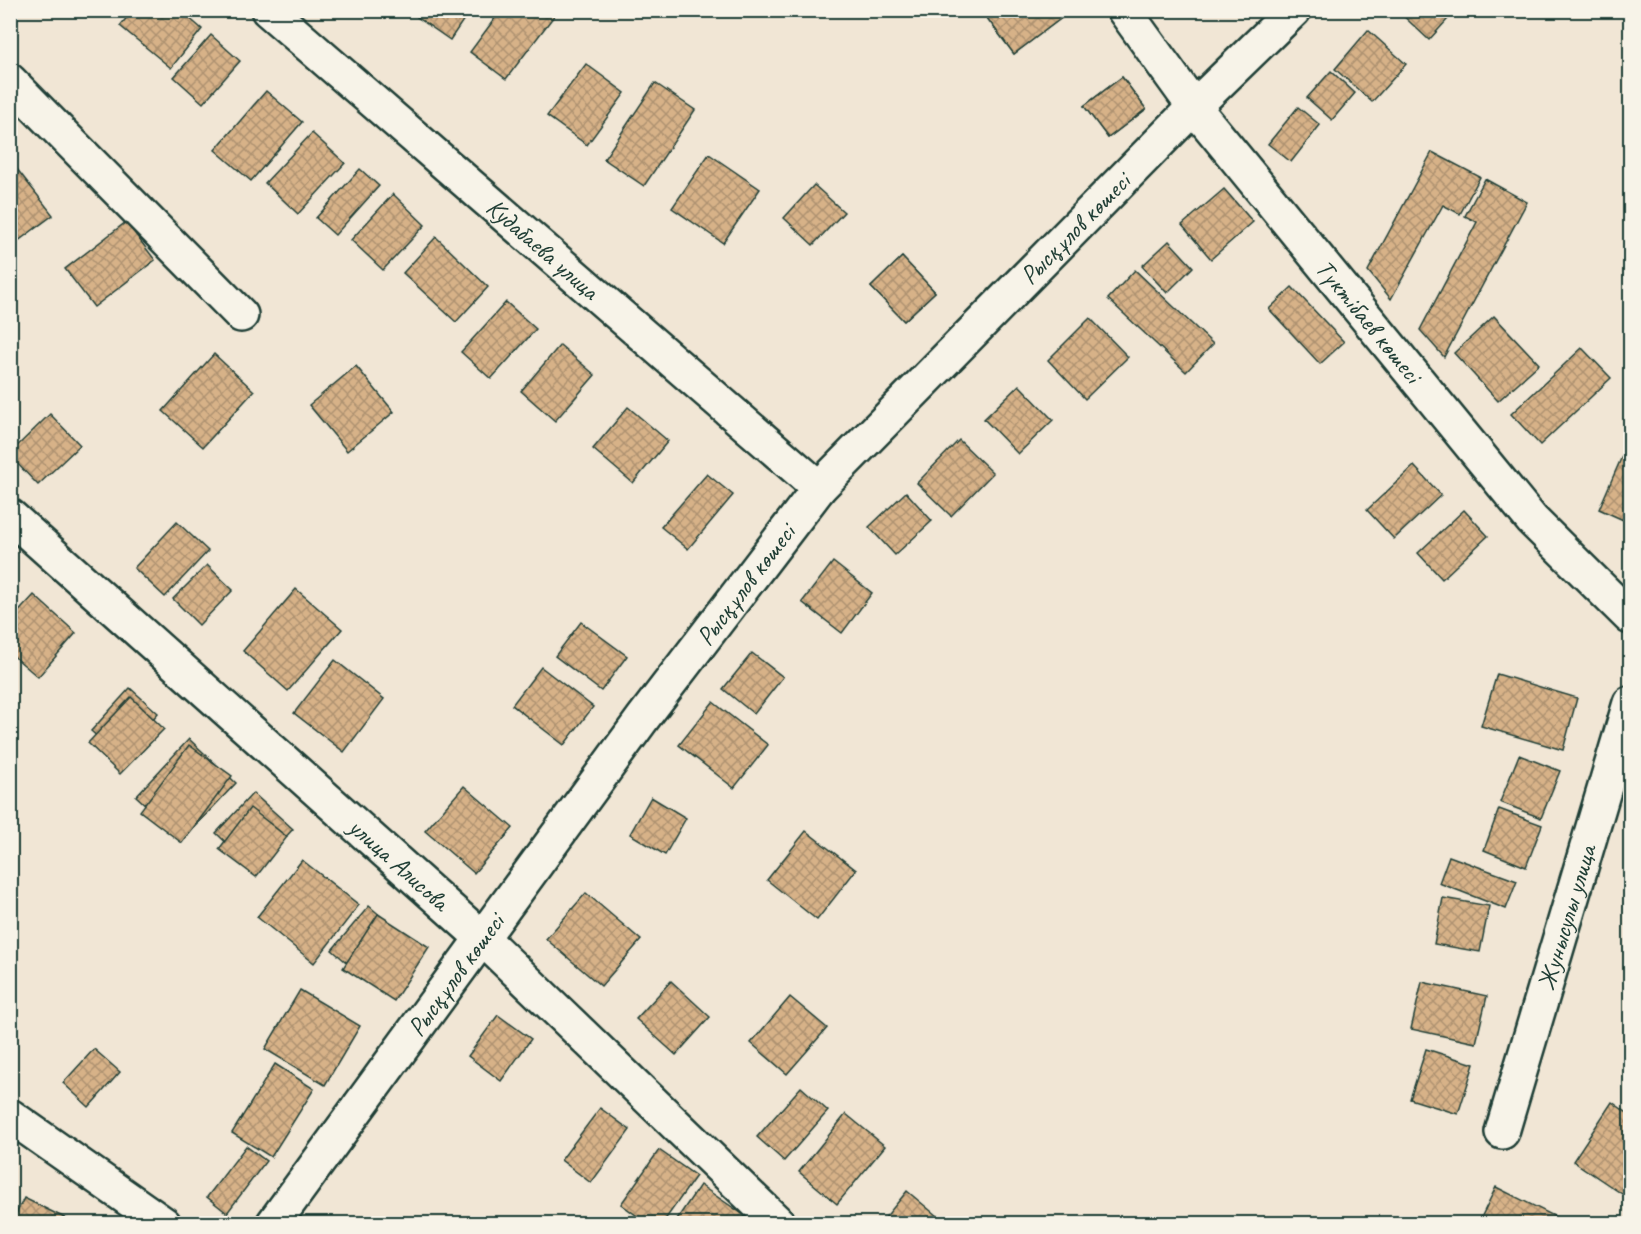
<svg xmlns="http://www.w3.org/2000/svg" width="1641" height="1234" viewBox="0 0 1641 1234" font-family="Caveat,sans-serif">
	<defs>
		<pattern id="building-cross-hatch" width="8" height="8" patternUnits="userSpaceOnUse" patternTransform="scale(1.5)"><rect width="8" height="8" fill="#d7b288"/><path d="M0 0l8 8M0 8l8-8" fill="none" stroke="#ae9270"/></pattern>
	</defs>
	<rect width="100%" height="100%" fill="#f1e6d5"/>
	<filter id="ink" filterUnits="userSpaceOnUse"><feTurbulence type="fractalNoise" baseFrequency=".0167" numOctaves="2"/><feDisplacementMap in="SourceGraphic" scale="12" xChannelSelector="R" yChannelSelector="G"/><feConvolveMatrix kernelMatrix="1 2 1 2 8 2 1 2 1" color-interpolation-filters="sRGB"/></filter>
	<g filter="url(#ink)">
		<g fill="url(#building-cross-hatch)" stroke="#1f3d34" stroke-width="1.5">
			<path d="M133,10h47l22,19 -31,39 -51,-42z"/>
			<path d="M422,10h48l-20,30 -33,-23z"/>
			<path d="M501,10l56,2 -51,67 -36,-27z"/>
			<path d="M981,10h91l-58,44z"/>
			<path d="M981,10h91l-58,44z"/>
			<path d="M1397,10h59l-27,30z"/>
			<path d="M1368,30l38,34 -34,38 -37,-33z"/>
			<path d="M211,35l29,26 -37,42 -29,-26z"/>
			<path d="M586,64l39,29 -38,52 -40,-29z"/>
			<path d="M1331,71l24,22 -23,27 -25,-22z"/>
			<path d="M1122,77l24,32 -38,29 -24,-32z"/>
			<path d="M1122,77l24,32 -38,29 -24,-32z"/>
			<path d="M655,83l40,27 -51,76 -40,-27z"/>
			<path d="M266,91l36,31 -51,59 -36,-31z"/>
			<path d="M1298,107l22,18 -29,37 -23,-18z"/>
			<path d="M312,133l33,30 -47,51 -33,-31z"/>
			<path d="M1432,152l48,25 -20,37 -17,-9 -52,94 -23,-28z"/>
			<path d="M709,154l51,35 -37,54 -51,-35z"/>
			<path d="M13,164l40,51 -43,32v-81z"/>
			<path d="M360,169l19,17 -44,49 -19,-17z"/>
			<path d="M1485,179l42,23 -83,155 -24,-27 57,-108 -12,-6z"/>
			<path d="M814,185l30,27 -31,33 -29,-27z"/>
			<path d="M1224,189l29,33 -42,37 -29,-34z"/>
			<path d="M393,194l32,31 -42,45 -32,-30z"/>
			<path d="M126,222l29,38 -61,47 -29,-38z"/>
			<path d="M436,237l52,50 -32,35 -53,-49z"/>
			<path d="M1169,241l24,26 -26,26 -25,-27z"/>
			<path d="M902,257l33,35 -31,29 -33,-34z"/>
			<path d="M902,257l33,35 -31,29 -33,-34z"/>
			<path d="M1135,270l78,74 -27,28 -78,-73z"/>
			<path d="M1292,287l52,55 -24,22 -51,-55z"/>
			<path d="M506,302l30,27 -45,50 -30,-27z"/>
			<path d="M1494,316l45,48 -41,37 -44,-48z"/>
			<path d="M1090,318l38,39 -43,42 -37,-39z"/>
			<path d="M560,345l35,30 -40,46 -34,-30z"/>
			<path d="M1582,348l29,30 -71,67 -29,-31z"/>
			<path d="M214,354l40,37 -51,56 -40,-36z"/>
			<path d="M356,366l38,46 -47,39 -38,-46z"/>
			<path d="M1019,385l34,35 -35,34 -34,-35z"/>
			<path d="M628,407l40,34 -35,42 -40,-34z"/>
			<path d="M50,414l30,31 -42,40 -28,-29v-3z"/>
			<path d="M1630,438v85l-31,-14z"/>
			<path d="M959,440l34,33 -42,43 -34,-33z"/>
			<path d="M1414,466l27,29 -47,44 -27,-29z"/>
			<path d="M707,474l26,21 -45,54 -27,-22z"/>
			<path d="M906,492l26,29 -37,34 -26,-28z"/>
			<path d="M1464,510l24,26 -46,43 -24,-26z"/>
			<path d="M177,522l31,29 -43,46 -31,-29z"/>
			<path d="M833,562l39,31 -30,40 -40,-31z"/>
			<path d="M207,565l26,25 -34,35 -26,-26z"/>
			<path d="M296,589l46,40 -54,62 -45,-40z"/>
			<path d="M34,595l42,38 -38,44 -28,-24v-32z"/>
			<path d="M581,622l46,34 -26,35 -46,-35z"/>
			<path d="M752,653l31,24 -29,37 -31,-25z"/>
			<path d="M335,660l49,39 -40,53 -50,-39z"/>
			<path d="M541,667l52,40 -29,38 -52,-40z"/>
			<path d="M1497,674l80,24 -14,52 -82,-24z"/>
			<path d="M130,688l28,25 -38,44 -29,-26z"/>
			<path d="M131,697l33,32 -44,45 -32,-31z"/>
			<path d="M713,702l55,43 -34,43 -55,-43z"/>
			<path d="M189,739l47,44 -53,56 -47,-43z"/>
			<path d="M189,745l43,31 -50,67 -42,-32z"/>
			<path d="M1519,755l41,16 -19,47 -41,-16z"/>
			<path d="M464,786l49,42 -39,45 -49,-42z"/>
			<path d="M253,793l40,36 -38,41 -39,-37z"/>
			<path d="M651,797l35,21 -21,37 -35,-21z"/>
			<path d="M250,808l37,29 -31,40 -37,-28z"/>
			<path d="M1499,809l43,16 -16,42 -42,-17z"/>
			<path d="M806,831l50,39 -39,50 -50,-40z"/>
			<path d="M1449,856l68,25 -11,28 -67,-26z"/>
			<path d="M302,860l57,45 -45,58 -57,-46z"/>
			<path d="M586,893l55,47 -40,46 -55,-47z"/>
			<path d="M1443,898l46,8 -9,46 -46,-8z"/>
			<path d="M369,906l52,44 -37,44 -52,-44z"/>
			<path d="M378,914l51,33 -35,54 -51,-33z"/>
			<path d="M671,981l39,36 -34,38 -40,-36z"/>
			<path d="M1422,982l65,14 -11,47 -65,-14z"/>
			<path d="M300,990l60,36 -35,59 -60,-36z"/>
			<path d="M790,997l37,31 -40,46 -36,-31z"/>
			<path d="M498,1015l33,24 -30,42 -33,-25z"/>
			<path d="M94,1049l26,23 -31,35 -26,-24z"/>
			<path d="M1426,1049l48,15 -16,50 -48,-15z"/>
			<path d="M275,1064l39,25 -43,68 -39,-24z"/>
			<path d="M801,1087l27,24 -44,50 -27,-24z"/>
			<path d="M1612,1102l18,13v79l-2,4 -55,-37z"/>
			<path d="M600,1108l30,22 -39,53 -30,-23z"/>
			<path d="M846,1114l39,32 -48,58 -38,-32z"/>
			<path d="M246,1146l20,15 -39,52 -20,-16z"/>
			<path d="M659,1150l37,26 -34,48h-14l-27,-20z"/>
			<path d="M700,1185l57,39h-80l-2,-2z"/>
			<path d="M1496,1187l60,30 -3,7h-75z"/>
			<path d="M907,1191l30,25 -7,8h-50z"/>
			<path d="M24,1198l53,26h-66z"/>
		</g>
		<g fill="none" stroke-linecap="round" stroke-linejoin="round">
			<g stroke="#1f3d34" stroke-width="38">
				<g id="minor">
					<path id="s1" d="M268,10l551,478"/>
					<path id="s2" d="M1124,10l70,97 338,413 98,97"/>
					<path d="M10,81l231,234"/>
					<path id="s3" d="M10,516l471,421 298,287"/>
					<path d="M10,1116l154,108"/>
					<path id="s4" d="M1502,1132l128,-429"/>
					<path id="s5" d="M273,1224l370,-506 176,-230 375,-381 100,-97"/>
				</g>
			</g>
			<use href="#minor" stroke="#f7f3e8" stroke-width="33"/>
		</g>
	</g>
	<g text-anchor="middle" stroke-width="4.5" stroke-linejoin="round" paint-order="stroke">
		<g font-size="26" fill="#1f3d34" stroke="#f7f3e8">
			<text dy="9" stroke="none"><textPath href="#s5" startOffset="1281">Рысқұлов көшесі</textPath></text>
			<text dy="9" stroke="none"><textPath href="#s1" startOffset="364">Кудабаева улица</textPath></text>
			<text dy="9" stroke="none"><textPath href="#s2" startOffset="396">Түктібаев көшесі</textPath></text>
			<text dy="9" stroke="none"><textPath href="#s5" startOffset="795">Рысқұлов көшесі</textPath></text>
			<text dy="9" stroke="none"><textPath href="#s3" startOffset="522">улица Алисова</textPath></text>
			<text dy="9" stroke="none"><textPath href="#s4" startOffset="224">Жунысулы улица</textPath></text>
			<text dy="9" stroke="none"><textPath href="#s5" startOffset="309">Рысқұлов көшесі</textPath></text>
		</g>
	</g>
	<rect width="1641" height="1234" fill="none" stroke="#f7f3e8" stroke-width="36"/>
	<rect x="18" y="18" width="1605" height="1198" fill="none" stroke="#1f3d34" stroke-width="2" filter="url(#ink)"/>
</svg>
